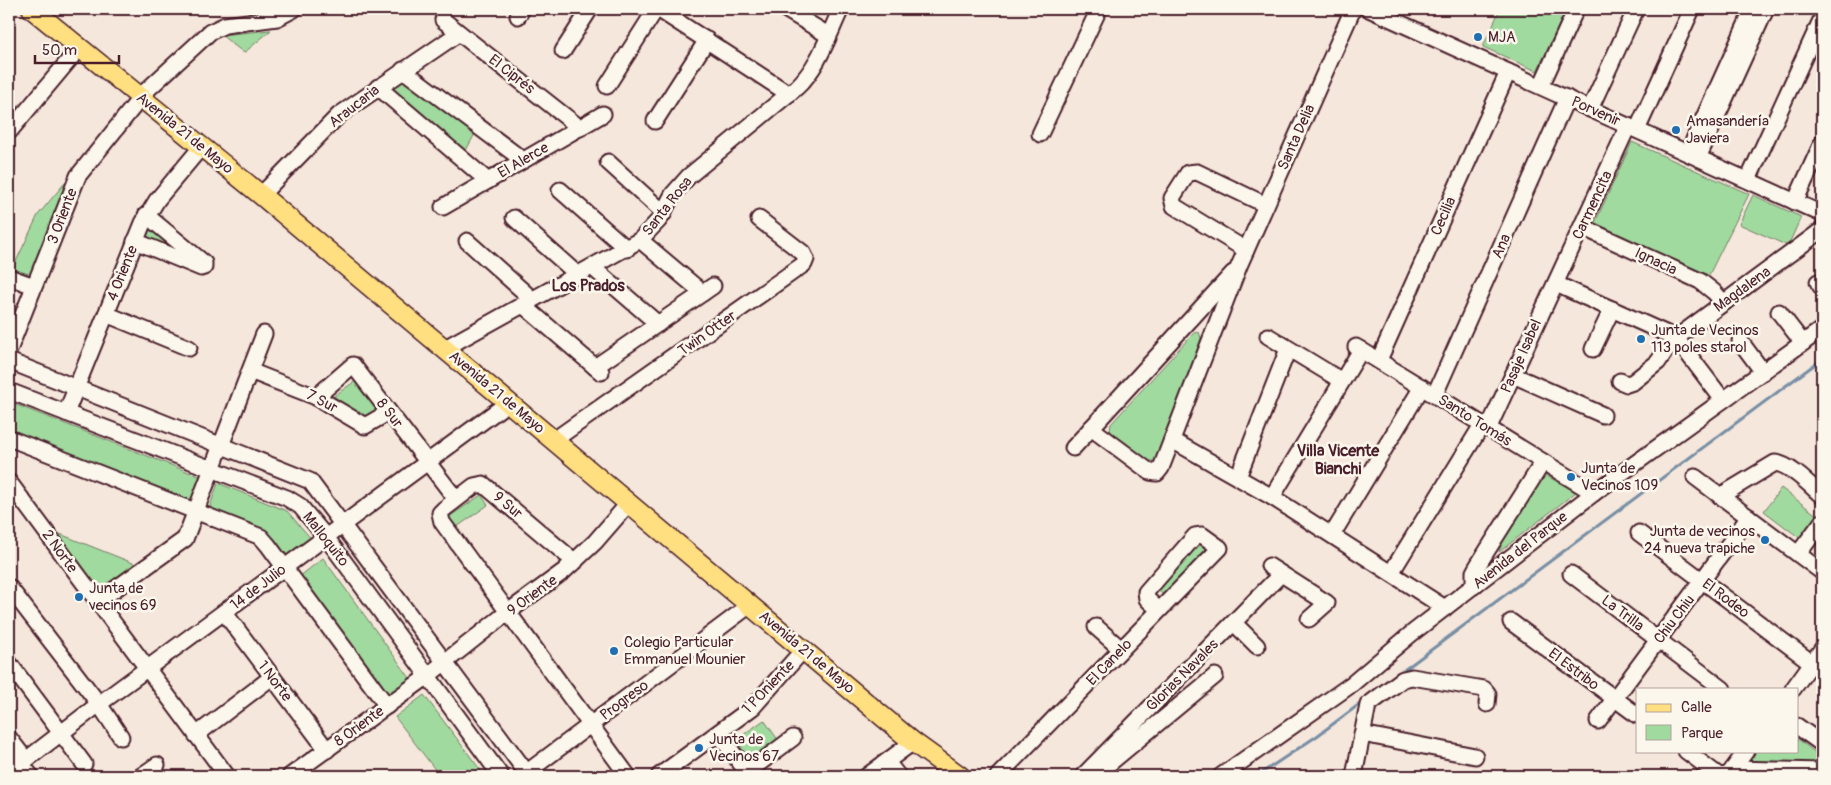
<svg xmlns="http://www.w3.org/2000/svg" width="1831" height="785" viewBox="0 0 1831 785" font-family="Pangolin,sans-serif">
	<rect width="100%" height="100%" fill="#f5e7db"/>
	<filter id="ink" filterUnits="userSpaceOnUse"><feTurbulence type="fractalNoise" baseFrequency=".02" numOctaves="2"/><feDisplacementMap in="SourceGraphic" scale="10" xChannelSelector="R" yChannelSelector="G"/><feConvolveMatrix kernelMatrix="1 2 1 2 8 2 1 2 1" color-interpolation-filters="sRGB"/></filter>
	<g filter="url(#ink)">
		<g fill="#a0da9f" stroke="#757c65">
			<path d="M1500,9h67l-30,62 -54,-24z"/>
			<path d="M271,30l-27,23 -23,-18z"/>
			<path d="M403,81l74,49 -13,24 -76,-63z"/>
			<path d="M1632,142l117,52 -43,87 -113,-54z"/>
			<path d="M73,173l-41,105 -20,-8 26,-55z"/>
			<path d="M1753,195l48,22 -13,29 -49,-22z"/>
			<path d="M149,225l49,37 -56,-21z"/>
			<path d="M1199,332l2,6 -39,115 -8,8h-7l-35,-26 -2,-6 1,-5 78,-86 5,-5z"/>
			<path d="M361,377l25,33 -20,13 -32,-27z"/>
			<path d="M9,402l195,76 -10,28 -185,-70z"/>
			<path d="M1545,475l31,17 -77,60 3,-10z"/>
			<path d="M218,483l69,28 27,31 -25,19 -81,-49z"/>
			<path d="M1781,488l37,28 -17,23 -37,-28z"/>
			<path d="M481,495l7,10 -31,22 -8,-10z"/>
			<path d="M50,530l88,35 -43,30z"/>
			<path d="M1193,538l13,11 -41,47 -13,-10z"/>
			<path d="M323,558l92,127 -24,16 -92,-124z"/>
			<path d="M424,695l61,81h-45l-45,-59z"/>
			<path d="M764,720l17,24 -28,20 -17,-24z"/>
			<path d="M1797,738l25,20 -8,7h-69l11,-14h41z"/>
		</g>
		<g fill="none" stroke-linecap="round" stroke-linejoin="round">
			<g stroke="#778ea5" stroke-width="3">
				<path d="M1400,673l422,-314"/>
				<path d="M1257,776l60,-40 48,-36"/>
			</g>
			<g stroke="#4a1f2b" stroke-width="19">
				<g id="minor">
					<path d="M658,9l131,85"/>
					<path d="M785,9l43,26"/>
					<path d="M1369,9l453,205"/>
					<path d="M518,16l4,-7"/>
					<path d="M443,20l137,108"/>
					<path d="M563,51l27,-42"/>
					<path d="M403,70l120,90"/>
					<path d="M607,86l49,-77"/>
					<path d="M1541,86l35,-77"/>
					<path d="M378,87l110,94"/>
					<path d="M1590,109l46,-100"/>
					<path d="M655,121l52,-81"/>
					<path d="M1637,130l55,-121"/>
					<path d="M9,132l71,-85"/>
					<path d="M1040,134l59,-125"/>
					<path d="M1688,153l65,-144"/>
					<path d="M1698,158l68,-149"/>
					<path d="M608,162l56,51"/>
					<path d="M1748,180l74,-162"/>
					<path d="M560,190l67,59"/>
					<path d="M261,195l78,-80 120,-82"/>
					<path d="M1795,202l27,-59"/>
					<path d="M443,207l160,-93"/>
					<path d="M514,218l64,57"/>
					<path d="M1582,227l118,54 14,11 10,11"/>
					<path d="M640,240l63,53"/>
					<path d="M135,241l66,27 3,-1v-4l-58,-48"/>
					<path d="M467,241l65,58"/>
					<path d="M1246,250l-72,-44 -2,-8 16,-25 9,-1 69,33"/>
					<path d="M592,267l66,57"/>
					<path d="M9,277l25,9"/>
					<path d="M1818,282l4,6"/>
					<path d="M1556,284l120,54 47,62"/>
					<path d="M523,305l78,67"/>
					<path d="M1779,312l24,31"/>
					<path d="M106,314l83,34"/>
					<path d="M1268,336l74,45"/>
					<path d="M1740,341l23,31"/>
					<path d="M1356,347l238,146"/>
					<path d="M445,348l195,-108 19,-20 14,-26 16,-18 108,-89c22,-21 31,-51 44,-78"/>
					<path d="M1593,349l19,-40"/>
					<path d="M9,350l69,-174 68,-85 64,-59 15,-7 52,-7 17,-9"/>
					<path d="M1379,360l129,-288"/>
					<path d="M9,361l301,120 217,292"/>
					<path d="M595,367l118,-81"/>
					<path d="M250,371l66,26 49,29 24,-14"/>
					<path d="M1513,375l90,40"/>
					<path d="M1620,381l7,3 6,-2 25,-20 14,-21 150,-111"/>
					<path d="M9,391l278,107 13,8 26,31 175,239"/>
					<path d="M1435,394l132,-296"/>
					<path d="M316,397l37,-32 103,134"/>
					<path d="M66,413l77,-190 14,-23 45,-54"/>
					<path d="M1091,428l59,44 7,1 4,-5 78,-202 114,-257"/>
					<path d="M1488,429l140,-303"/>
					<path d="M9,438l252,99 7,8 119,161"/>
					<path d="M554,440l250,-176 2,-5 -3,-6 -44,-34"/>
					<path d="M1172,440l100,57 173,111"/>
					<path d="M1073,448l160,-175"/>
					<path d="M1238,477l50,-128"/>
					<path d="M1695,477l127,95"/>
					<path d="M9,482l218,294"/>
					<path d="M1720,496l55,-33c15,1 36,23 47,33"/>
					<path d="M1272,497l89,-147"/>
					<path d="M1639,533l173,130"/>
					<path d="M1332,535l90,-148"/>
					<path d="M1798,554l24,-32"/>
					<path d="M575,562l-92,-78 -9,2 -30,23 -4,4 2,9 186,254"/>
					<path d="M1269,566l58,37 -18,16"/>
					<path d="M1391,573l91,-148"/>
					<path d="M1571,574l152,115"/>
					<path d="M1474,586v-14l4,-7 65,-103"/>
					<path d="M9,587l90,117 22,33"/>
					<path d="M97,602l88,-63 79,-205"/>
					<path d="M224,612l103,138"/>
					<path d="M1511,622l126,93"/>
					<path d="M1234,623l23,23"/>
					<path d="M1096,627l25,22"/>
					<path d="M9,663l75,101"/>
					<path d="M1793,689l29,-40"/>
					<path d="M1598,721l151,-204"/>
					<path d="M1797,726l25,18"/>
					<path d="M718,733l29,39"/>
					<path d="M1362,734l113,22"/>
					<path d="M196,735l76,-58"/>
					<path d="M9,738l17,22"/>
					<path d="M1686,751l32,24 7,1 5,-3 16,-22"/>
					<path d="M887,762l11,14"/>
					<path d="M21,764l10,12"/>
					<path d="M1093,766l8,1 9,-4 105,-87"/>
					<path d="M1733,769l89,2"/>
					<path d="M9,773l90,-69 410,-302"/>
					<path d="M141,776l16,-11"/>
					<path d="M290,776l131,-95 87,-69 56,-41 31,-29 33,-38"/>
					<path d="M522,776l228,-171"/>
					<path d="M659,776l94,-69 50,-57"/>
					<path d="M742,776l51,-38"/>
					<path d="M867,776l46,-34"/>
					<path d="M998,776l222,-228 -18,-13 -7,1 -49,56 1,7 12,11"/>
					<path d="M1083,776l198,-202"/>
					<path d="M1221,776l131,-92 59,-50 183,-141 228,-164"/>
					<path d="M1354,776l14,-71 35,-26 9,-2 72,12 4,5 -1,10"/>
				</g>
			</g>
			<g stroke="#4a1f2b" stroke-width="22">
				<path id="major" d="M32,9l229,186 652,547 47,34"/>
			</g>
			<use href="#minor" stroke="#fbf7ec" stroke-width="15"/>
			<use href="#major" stroke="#ffdf80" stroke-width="19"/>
		</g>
	</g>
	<g fill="#1f6fb2" stroke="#fbf7ec" stroke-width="2">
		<circle cx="1478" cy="37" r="5"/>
		<circle cx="1676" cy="130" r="5"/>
		<circle cx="1641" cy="339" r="5"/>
		<circle cx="1571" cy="477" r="5"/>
		<circle cx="1765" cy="540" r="5"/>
		<circle cx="79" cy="597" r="5"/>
		<circle cx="614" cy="651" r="5"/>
		<circle cx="699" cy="748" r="5"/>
	</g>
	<g text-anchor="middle" stroke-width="5" stroke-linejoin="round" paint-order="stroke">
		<g font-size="15" fill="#4a1f2b" stroke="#fbf7ec" text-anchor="start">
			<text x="1488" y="42">MJA</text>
			<text x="1686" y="126">Amasandería<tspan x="1686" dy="17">Javiera</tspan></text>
			<text x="1651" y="335">Junta de Vecinos<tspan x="1651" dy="17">113 poles starol</tspan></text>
			<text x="1581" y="473">Junta de<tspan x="1581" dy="17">Vecinos 109</tspan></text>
			<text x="1755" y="536" text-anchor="end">Junta de vecinos<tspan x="1755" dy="17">24 nueva trapiche</tspan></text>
			<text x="89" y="593">Junta de<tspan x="89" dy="17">vecinos 69</tspan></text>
			<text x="624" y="647">Colegio Particular<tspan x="624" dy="17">Emmanuel Mounier</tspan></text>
			<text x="709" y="744">Junta de<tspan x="709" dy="17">Vecinos 67</tspan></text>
		</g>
		<g font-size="15" fill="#4a1f2b" stroke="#fbf7ec">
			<text transform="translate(512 74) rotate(38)" y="5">El Ciprés</text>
			<text transform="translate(354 106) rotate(-38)" y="5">Araucaria</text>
			<text transform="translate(1596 111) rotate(24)" y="5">Porvenir</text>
			<text transform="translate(185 133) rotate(39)" y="5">Avenida 21 de Mayo</text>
			<text transform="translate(1296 137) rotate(-66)" y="5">Santa Delia</text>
			<text transform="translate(523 160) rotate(-30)" y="5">El Alerce</text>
			<text transform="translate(1592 205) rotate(-65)" y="5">Carmencita</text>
			<text transform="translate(667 206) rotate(-52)" y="5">Santa Rosa</text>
			<text transform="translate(62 216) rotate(-69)" y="5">3 Oriente</text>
			<text transform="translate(1443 216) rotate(-66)" y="5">Cecilia</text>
			<text transform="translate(1501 246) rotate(-66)" y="5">Ana</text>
			<text transform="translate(1656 261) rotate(25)" y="5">Ignacia</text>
			<text transform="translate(122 273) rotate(-68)" y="5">4 Oriente</text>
			<text transform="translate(1742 289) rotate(-36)" y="5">Magdalena</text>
			<text transform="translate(707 333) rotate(-35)" y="5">Twin Otter</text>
			<text transform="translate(1521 356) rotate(-66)" y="5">Pasaje Isabel</text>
			<text transform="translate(497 392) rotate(40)" y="5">Avenida 21 de Mayo</text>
			<text transform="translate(322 401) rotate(28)" y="5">7 Sur</text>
			<text transform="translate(390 413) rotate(52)" y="5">8 Sur</text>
			<text transform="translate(1475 420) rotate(32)" y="5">Santo Tomás</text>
			<text transform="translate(508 505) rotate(40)" y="5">9 Sur</text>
			<text transform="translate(326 539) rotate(52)" y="5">Malloquito</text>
			<text transform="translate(1520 550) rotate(-38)" y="5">Avenida del Parque</text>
			<text transform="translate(60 551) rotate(54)" y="5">2 Norte</text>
			<text transform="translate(258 587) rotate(-37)" y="5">14 de Julio</text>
			<text transform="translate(532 595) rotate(-36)" y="5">9 Oriente</text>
			<text transform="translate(1726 598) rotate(37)" y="5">El Rodeo</text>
			<text transform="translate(1623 613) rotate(37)" y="5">La Trilla</text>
			<text transform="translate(1674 619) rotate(-53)" y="5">Chiu Chiu</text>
			<text transform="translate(807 652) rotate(40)" y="5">Avenida 21 de Mayo</text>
			<text transform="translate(1109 662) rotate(-46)" y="5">El Canelo</text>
			<text transform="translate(1574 669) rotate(37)" y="5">El Estribo</text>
			<text transform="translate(1182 675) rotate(-45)" y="5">Glorias Navales</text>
			<text transform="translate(275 681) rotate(53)" y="5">1 Norte</text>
			<text transform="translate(768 687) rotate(-46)" y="5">1 P0niente</text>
			<text transform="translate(624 700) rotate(-37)" y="5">Progreso</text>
			<text transform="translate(359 726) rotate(-36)" y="5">8 Oriente</text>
		</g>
		<g font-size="16" font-weight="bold" fill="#4a1f2b" stroke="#fbf7ec">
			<text x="588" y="291">Los Prados</text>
			<text x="1338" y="456">Villa Vicente<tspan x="1338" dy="18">Bianchi</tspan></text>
		</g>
	</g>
	<rect width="1831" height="785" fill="none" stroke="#fbf7ec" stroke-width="30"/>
	<rect x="15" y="15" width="1801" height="755" fill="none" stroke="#4a1f2b" stroke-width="2" filter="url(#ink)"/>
	<rect x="1636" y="688" width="162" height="65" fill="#fbf7ec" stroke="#b4a19f"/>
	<rect x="1646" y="704" width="25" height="8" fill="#ffdf80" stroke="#b4a19f"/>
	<text x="1681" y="712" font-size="15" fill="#4a1f2b">Calle</text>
	<rect x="1646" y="725" width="25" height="15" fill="#a0da9f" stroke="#b4a19f"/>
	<text x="1681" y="738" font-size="15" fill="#4a1f2b">Parque</text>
	<path d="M35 55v8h84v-8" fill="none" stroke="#4a1f2b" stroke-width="2.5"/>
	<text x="42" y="55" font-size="15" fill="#4a1f2b" stroke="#fbf7ec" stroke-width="4" paint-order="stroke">50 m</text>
</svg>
